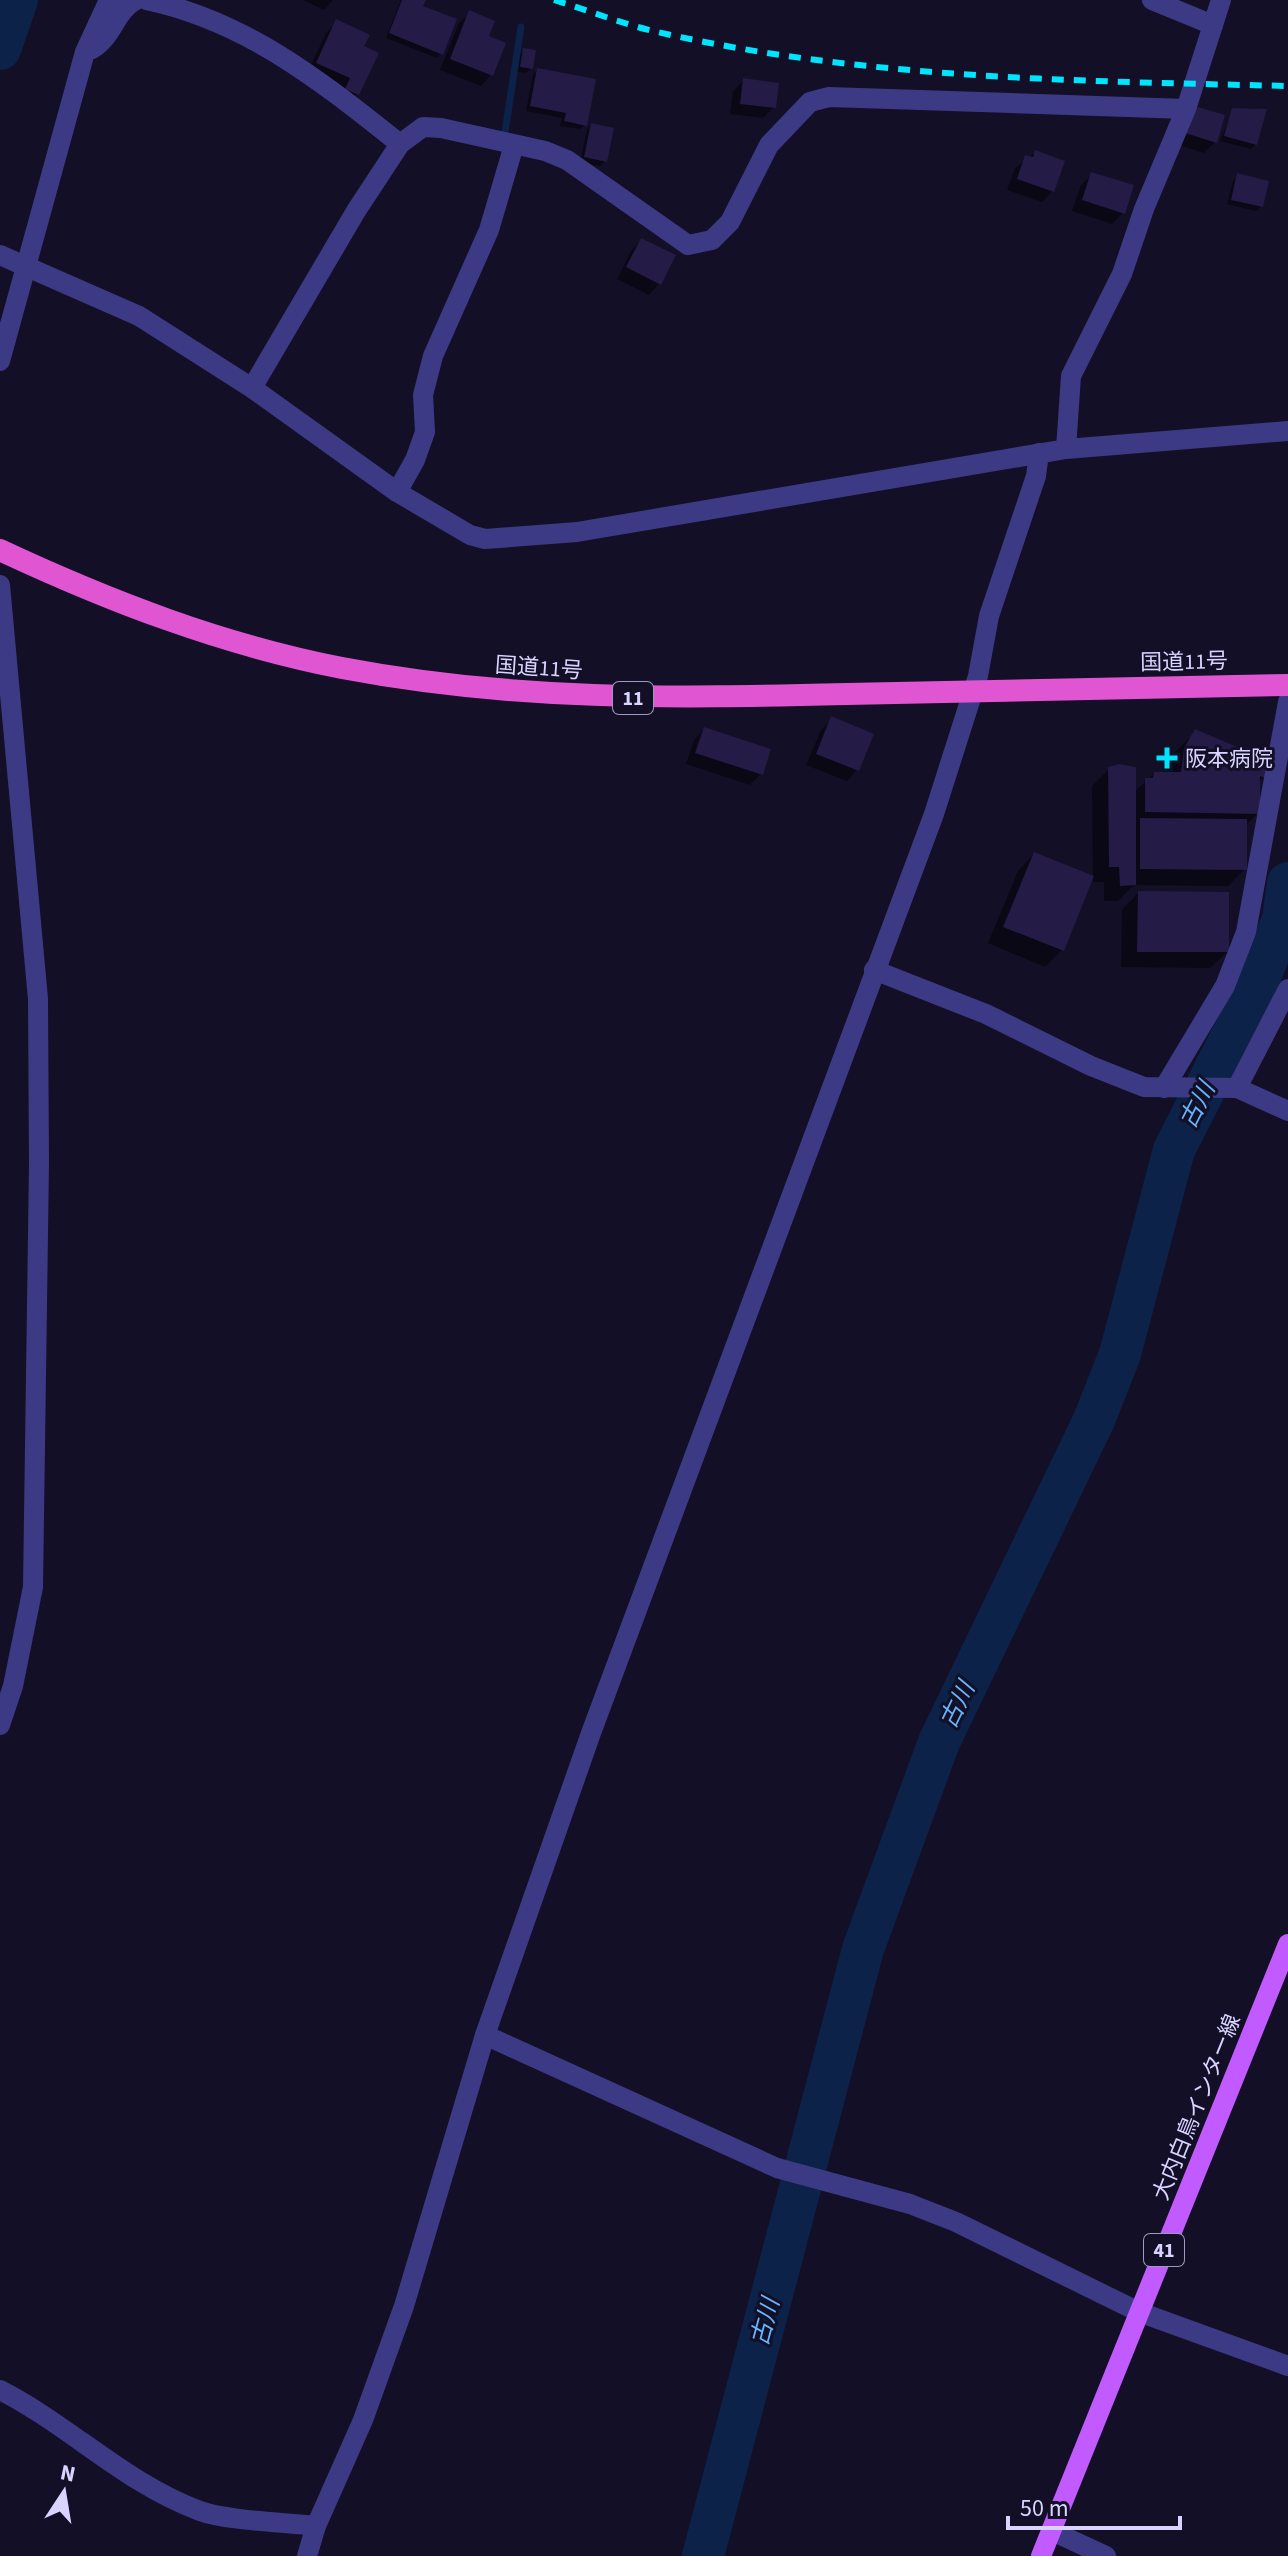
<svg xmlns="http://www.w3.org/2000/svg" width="1288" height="2556" viewBox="0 0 1288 2556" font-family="'Source Sans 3','Noto Sans JP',sans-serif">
	<rect width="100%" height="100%" fill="#130f26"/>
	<g fill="#0007">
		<path d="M303,0h30l-9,10z"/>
		<path d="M401,0h22l-3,7 21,46 -4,5 -51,-20z"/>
		<path d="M470,13l16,24 5,38 -10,11 -41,-16 19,-47z"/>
		<path d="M337,22l25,25 -5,47 -10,11 -40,-31 19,-41z"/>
		<path d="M523,50l8,18 -5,5 -10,-2 3,-16z"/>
		<path d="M538,70l47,55 -5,4 -20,-3 2,-8 -36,-7 7,-36z"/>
		<path d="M744,80l30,27 -11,11 -33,-4 3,-23z"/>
		<path d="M1194,108l21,34 -11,11 -28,-9z"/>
		<path d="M1233,110l22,34 -4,5 -31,-8z"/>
		<path d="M591,125l14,36 -5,5 -20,-4 7,-32z"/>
		<path d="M1036,152l16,39 -10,11 -35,-12 8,-22z"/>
		<path d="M1092,174l31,39 -11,11 -40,-13 9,-26z"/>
		<path d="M1238,176l23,30 -5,5 -29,-7 6,-23z"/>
		<path d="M641,240l18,44 -10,11 -32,-16 14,-28z"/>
		<path d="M832,719l25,51 -10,11 -41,-16 15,-35z"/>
		<path d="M704,729l57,45 -11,11 -64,-21 8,-24z"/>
		<path d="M1196,732l67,45 -5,5v31l-13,13v43l-17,17 -94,-1 -16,16h-14v-19h-11l-1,-96 17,-17 25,23 20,-18 8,-2 11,-18z"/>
		<path d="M1034,854l28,96 -17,17 -57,-24 30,-72z"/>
		<path d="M1138,893l89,59 -17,16 -89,-1 1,-57z"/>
	</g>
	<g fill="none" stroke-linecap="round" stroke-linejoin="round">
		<path stroke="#0c2248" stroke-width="7" d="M505,132l16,-105"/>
		<g stroke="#0c2248" stroke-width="42">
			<path d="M0,49l17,-49"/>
			<path d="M703,2556l160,-607 76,-207 155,-322 26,-66 54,-204 80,-158 29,-73 5,-36"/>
		</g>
	</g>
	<g fill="#241b47">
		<path d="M402,0h24l-3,6 34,13 -14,36 -54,-22z"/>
		<path d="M469,10l26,11 -6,15 17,7 -13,33 -43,-17z"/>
		<path d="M336,19l34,16 -6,11 15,7 -20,42 -14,-6 5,-11 -34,-15z"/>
		<path d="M523,48l13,2 -3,19 -13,-2z"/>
		<path d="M537,68l59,11 -9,47 -23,-5 2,-8 -36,-7z"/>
		<path d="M743,78l36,5 -3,25 -36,-4z"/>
		<path d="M1194,106l31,9 -8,28 -32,-10z"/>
		<path d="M1232,108l35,1 -10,36 -33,-9z"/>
		<path d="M591,123l23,5 -7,34 -23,-5z"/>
		<path d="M1035,150l30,11 -11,31 -37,-13 8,-24 8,2z"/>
		<path d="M1091,172l43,13 -9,29 -43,-14z"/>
		<path d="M1237,173l32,8 -6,26 -32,-7z"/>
		<path d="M641,238l35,17 -15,30 -35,-18z"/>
		<path d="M831,716l43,18 -15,37 -43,-17z"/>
		<path d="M704,727l67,22 -8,26 -68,-22z"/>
		<path d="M1195,729l70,30v19l-5,-2v38l-115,-2v-34h8l1,-6h27l3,-24z"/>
		<path d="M1119,764l17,3v118l-16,1 -1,-19h-10l-1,-100z"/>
		<path d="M1140,818l107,1v51l-107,-1z"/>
		<path d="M1034,852l60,24 -30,75 -61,-24z"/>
		<path d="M1138,891l91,1v60h-92z"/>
	</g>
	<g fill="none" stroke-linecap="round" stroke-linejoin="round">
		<g stroke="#3d3a85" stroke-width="20">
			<path d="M146,0c101,21 176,82 254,144"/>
			<path d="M1152,0l61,25"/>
			<path d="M92,49c21,-12 23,-38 44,-49"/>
			<path d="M0,255l139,61 113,72 145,104 73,43 15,4 92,-7 489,-83 222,-18"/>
			<path d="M0,361l85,-309 24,-52"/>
			<path d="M252,388l104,-177 44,-67 23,-17 18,1 104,23 22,9 121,85 24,-5 18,-18 39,-77 41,-43 19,-5 357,12"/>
			<path d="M1066,449l5,-73 51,-102 22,-65 42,-100 35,-109"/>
			<path d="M397,492l18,-32 10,-28 -2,-37 10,-39 56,-126 25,-85"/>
			<path d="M0,585l38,414 1,164 -6,424 -20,99 -13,39"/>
			<path d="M874,970l112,44 105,52 53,21 93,1 51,23"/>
			<path d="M1164,1088l61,-102 21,-54 42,-230"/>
			<path d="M1237,1088l51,-99"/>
			<path d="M485,2035l292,133 133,36 46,18 183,90 149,54"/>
			<path d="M0,2390c69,35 126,94 200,121 28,10 84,11 116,15"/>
			<path d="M1052,2531l54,25"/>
			<path d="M307,2556l9,-30 47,-106 41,-114 81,-271 106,-302 343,-919 44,-138 11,-60 47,-140 3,-23"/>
		</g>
		<path stroke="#c25bff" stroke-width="20" d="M1041,2556l247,-612"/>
		<path stroke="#e055d1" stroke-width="22" d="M0,550c109,51 223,95 342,118 173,33 330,30 505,26 147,-2 294,-5 441,-9"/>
		<path stroke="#00e5ff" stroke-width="6" stroke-dasharray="12 10" stroke-linecap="butt" d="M554,0c33,10 66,23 99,31 208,48 423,50 635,55"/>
	</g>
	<path fill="#00e5ff" stroke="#130f26" stroke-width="3" d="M1163 746h8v8h8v8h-8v8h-8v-8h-8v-8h8z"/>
	<g text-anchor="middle" stroke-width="6" stroke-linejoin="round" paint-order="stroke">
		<g fill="#130f26" stroke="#9e99be" stroke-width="2">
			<rect x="613" y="682" width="40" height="32" rx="6"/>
			<rect x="1144" y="2234" width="40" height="32" rx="6"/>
		</g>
		<g font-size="20" font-weight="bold" fill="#d9d4ff">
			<text x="633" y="705">11</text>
			<text x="1164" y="2257">41</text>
		</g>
		<g font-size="22" fill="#d9d4ff" stroke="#130f26">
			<text transform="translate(1184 661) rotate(-1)" y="8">国道11号</text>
			<text transform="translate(539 667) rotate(4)" y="8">国道11号</text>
			<text transform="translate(1196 2107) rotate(-68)" y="8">大内白鳥インター線</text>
		</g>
		<g font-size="22" fill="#d9d4ff" stroke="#130f26" text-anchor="start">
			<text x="1185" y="766">阪本病院</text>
		</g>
		<g font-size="24" font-style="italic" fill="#62b6ff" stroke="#130f26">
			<text transform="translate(1197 1105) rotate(-63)" y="8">古川</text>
			<text transform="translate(957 1705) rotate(-64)" y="8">古川</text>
			<text transform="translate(765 2322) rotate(-75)" y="8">古川</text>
		</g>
	</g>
	<g transform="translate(64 2492) rotate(12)" stroke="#130f26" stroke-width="6" paint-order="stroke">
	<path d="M0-6L14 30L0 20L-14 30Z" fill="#d9d4ff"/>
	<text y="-12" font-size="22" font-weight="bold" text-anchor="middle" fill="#d9d4ff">N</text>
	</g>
	<path d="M1008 2516v12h172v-12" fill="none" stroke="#d9d4ff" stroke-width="4"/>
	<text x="1020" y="2516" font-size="24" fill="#d9d4ff" stroke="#130f26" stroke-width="6" paint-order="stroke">50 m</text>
</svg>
